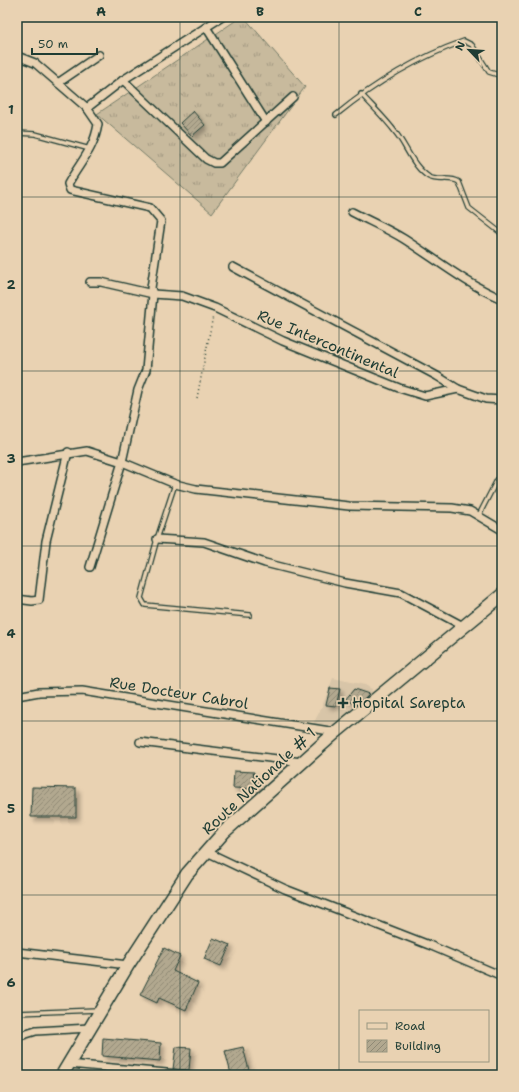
<svg xmlns="http://www.w3.org/2000/svg" width="519" height="1092" viewBox="0 0 519 1092" font-family="'Shantell Sans',sans-serif">
	<defs>
		<pattern id="grass-tufts" width="24" height="20" patternUnits="userSpaceOnUse"><rect width="24" height="20" fill="#c8ba9d"/><path d="M3 7l-1-3M5 7V3M7 7l1-3M15 17l-1-3M17 17v-4M19 17l1-3" fill="none" stroke="#a29881"/></pattern>
		<pattern id="building-hatch" width="6" height="6" patternUnits="userSpaceOnUse"><rect width="6" height="6" fill="#b2a88f"/><path d="M-1 1l2-2M0 6l6-6M5 7l2-2" fill="none" stroke="#908a76"/></pattern>
		<filter id="shadow"><feDropShadow dx="3.5" dy="3.5" stdDeviation="2" flood-color="#0004"/></filter>
	</defs>
	<rect width="100%" height="100%" fill="#e9d2b2"/>
	<filter id="ink" filterUnits="userSpaceOnUse"><feTurbulence type="fractalNoise" baseFrequency=".025" numOctaves="2"/><feDisplacementMap in="SourceGraphic" scale="8" xChannelSelector="R" yChannelSelector="G"/><feConvolveMatrix kernelMatrix="1 2 1 2 8 2 1 2 1" color-interpolation-filters="sRGB"/></filter>
	<g filter="url(#ink)">
		<path fill="#d8c5a8" d="M333,678l32,7 7,4v3l-33,33 -26,-1 8,-15z"/>
		<path fill="url(#grass-tufts)" stroke="#747c68" d="M241,17h3l61,70 -93,126 -115,-99z"/>
		<g fill="url(#building-hatch)" stroke="#1f3d34" filter="url(#shadow)">
			<path d="M193,111l12,14 -13,11 -12,-13z"/>
			<path d="M330,688l10,1 -4,17 -10,-1z"/>
			<path d="M354,689l15,5 -11,11 -13,-5z"/>
			<path d="M234,771l20,1 -1,4 4,1 -1,12 -23,-1z"/>
			<path d="M32,787l44,1v29h-45z"/>
			<path d="M213,938l17,7 -9,21 -17,-7z"/>
			<path d="M164,948l16,8 -7,15 25,12 -12,27 -27,-12 -2,5 -17,-8z"/>
			<path d="M103,1038l58,5 -1,18 -58,-5z"/>
			<path d="M176,1047l15,1 -2,22 -16,-1z"/>
			<path d="M243,1047l6,23 -18,4 -6,-23z"/>
		</g>
		<g fill="none" stroke-linecap="round" stroke-linejoin="round">
			<g stroke="#1f3d34" stroke-width="6">
				<g id="service">
					<path d="M361,94c12,13 25,25 35,39 11,14 17,34 33,44 9,5 21,-1 30,5l10,26 32,25"/>
					<path d="M336,115c39,-32 80,-57 128,-74l8,4 17,27 13,4"/>
					<path d="M17,133l18,1 55,15"/>
					<path d="M175,484l-18,55 -16,59 4,7 105,10"/>
					<path d="M479,515l18,-35"/>
					<path d="M17,1013l81,-3"/>
				</g>
			</g>
			<g stroke="#1f3d34" stroke-width="10">
				<g id="minor">
					<path d="M206,27l60,95"/>
					<path d="M17,56l18,7 52,45 11,16c-4,26 -18,38 -30,60l2,6 80,18 11,13 -10,67 2,6 -7,76 -8,20 -16,72 -32,105"/>
					<path d="M123,80l83,79 8,4h6l73,-66"/>
					<path d="M58,83l41,-28"/>
					<path d="M87,108l36,-28 99,-63"/>
					<path d="M352,212c17,9 36,17 52,27 33,21 62,45 98,60"/>
					<path d="M233,267l204,109 21,13"/>
					<path d="M90,282h11l52,12 29,2 33,12 68,33 116,47 26,8 33,-7 28,10 16,1"/>
					<path d="M17,462l70,-11 35,11 53,22 21,5 153,17 103,2 18,3 32,19"/>
					<path d="M157,539l47,3 61,21 80,20 56,10 62,33"/>
					<path d="M17,599l15,2 7,-1 7,-59 22,-89"/>
					<path d="M17,696l22,-4 43,-1 254,41"/>
					<path d="M140,742l162,20"/>
					<path d="M207,852l78,37 144,56 73,31"/>
					<path d="M17,952l111,13"/>
					<path d="M17,1037l19,-6 54,-3"/>
					<path d="M69,1064l119,11"/>
				</g>
			</g>
			<g stroke="#1f3d34" stroke-width="15">
				<path id="primary" d="M62,1075l66,-110 59,-91 37,-42 112,-100 166,-137"/>
			</g>
			<path stroke="#1f3d34" stroke-width="1.5" stroke-dasharray="1 3" stroke-linecap="butt" d="M197,398l16,-82"/>
			<use href="#service" stroke="#e9d2b2" stroke-width="3.5"/>
			<use href="#minor" stroke="#e9d2b2" stroke-width="7"/>
			<use href="#primary" stroke="#e9d2b2" stroke-width="12"/>
		</g>
	</g>
	<path fill="none" stroke="#1f3d34" stroke-width="1" stroke-opacity="0.55" d="M180,17v1058M339,17v1058M17,197h485M17,371h485M17,546h485M17,721h485M17,895h485"/>
	<path fill="#1f3d34" stroke="#e9d2b2" stroke-width="1.5" d="M341 697h4v4h4v4h-4v4h-4v-4h-4v-4h4z"/>
	<g text-anchor="middle" stroke-width="3.5" stroke-linejoin="round" paint-order="stroke">
		<g font-size="15" fill="#1f3d34" stroke="#e9d2b2">
			<text transform="translate(328 344) rotate(23)" y="5">Rue Intercontinental</text>
			<text transform="translate(179 693) rotate(9)" y="5">Rue Docteur Cabrol</text>
			<text transform="translate(259 781) rotate(-43)" y="5">Route Nationale # 1</text>
		</g>
		<g font-size="15" fill="#1f3d34" stroke="#e9d2b2" text-anchor="start">
			<text x="352" y="708">Hopital Sarepta</text>
		</g>
	</g>
	<rect width="519" height="1092" fill="none" stroke="#e9d2b2" stroke-width="44"/>
	<rect x="359" y="1010" width="130" height="52" fill="#e9d2b2" stroke="#989680"/>
	<rect x="367" y="1023" width="20" height="6" fill="#e9d2b2" stroke="#989680"/>
	<text x="395" y="1030" font-size="12" fill="#1f3d34">Road</text>
	<rect x="367" y="1040" width="20" height="12" fill="url(#building-hatch)" stroke="#989680"/>
	<text x="395" y="1050" font-size="12" fill="#1f3d34">Building</text>
	<g transform="translate(469 50) rotate(295)" stroke="#e9d2b2" stroke-width="3" paint-order="stroke">
	<path d="M0-3L7 15L0 10L-7 15Z" fill="#1f3d34"/>
	<text y="-6" font-size="11" font-weight="bold" text-anchor="middle" fill="#1f3d34">N</text>
	</g>
	<path d="M32 48v6h65v-6" fill="none" stroke="#1f3d34" stroke-width="2"/>
	<text x="38" y="48" font-size="12" fill="#1f3d34" stroke="#e9d2b2" stroke-width="3" paint-order="stroke">50 m</text>
	<rect x="22" y="22" width="475" height="1048" fill="none" stroke="#1f3d34" stroke-width="1.5"/>
	<g font-size="13" text-anchor="middle" font-weight="bold" fill="#1f3d34">
		<text x="101" y="16">A</text>
		<text x="260" y="16">B</text>
		<text x="418" y="16">C</text>
		<text x="11" y="114">1</text>
		<text x="11" y="289">2</text>
		<text x="11" y="463">3</text>
		<text x="11" y="638">4</text>
		<text x="11" y="813">5</text>
		<text x="11" y="987">6</text>
	</g>
</svg>
